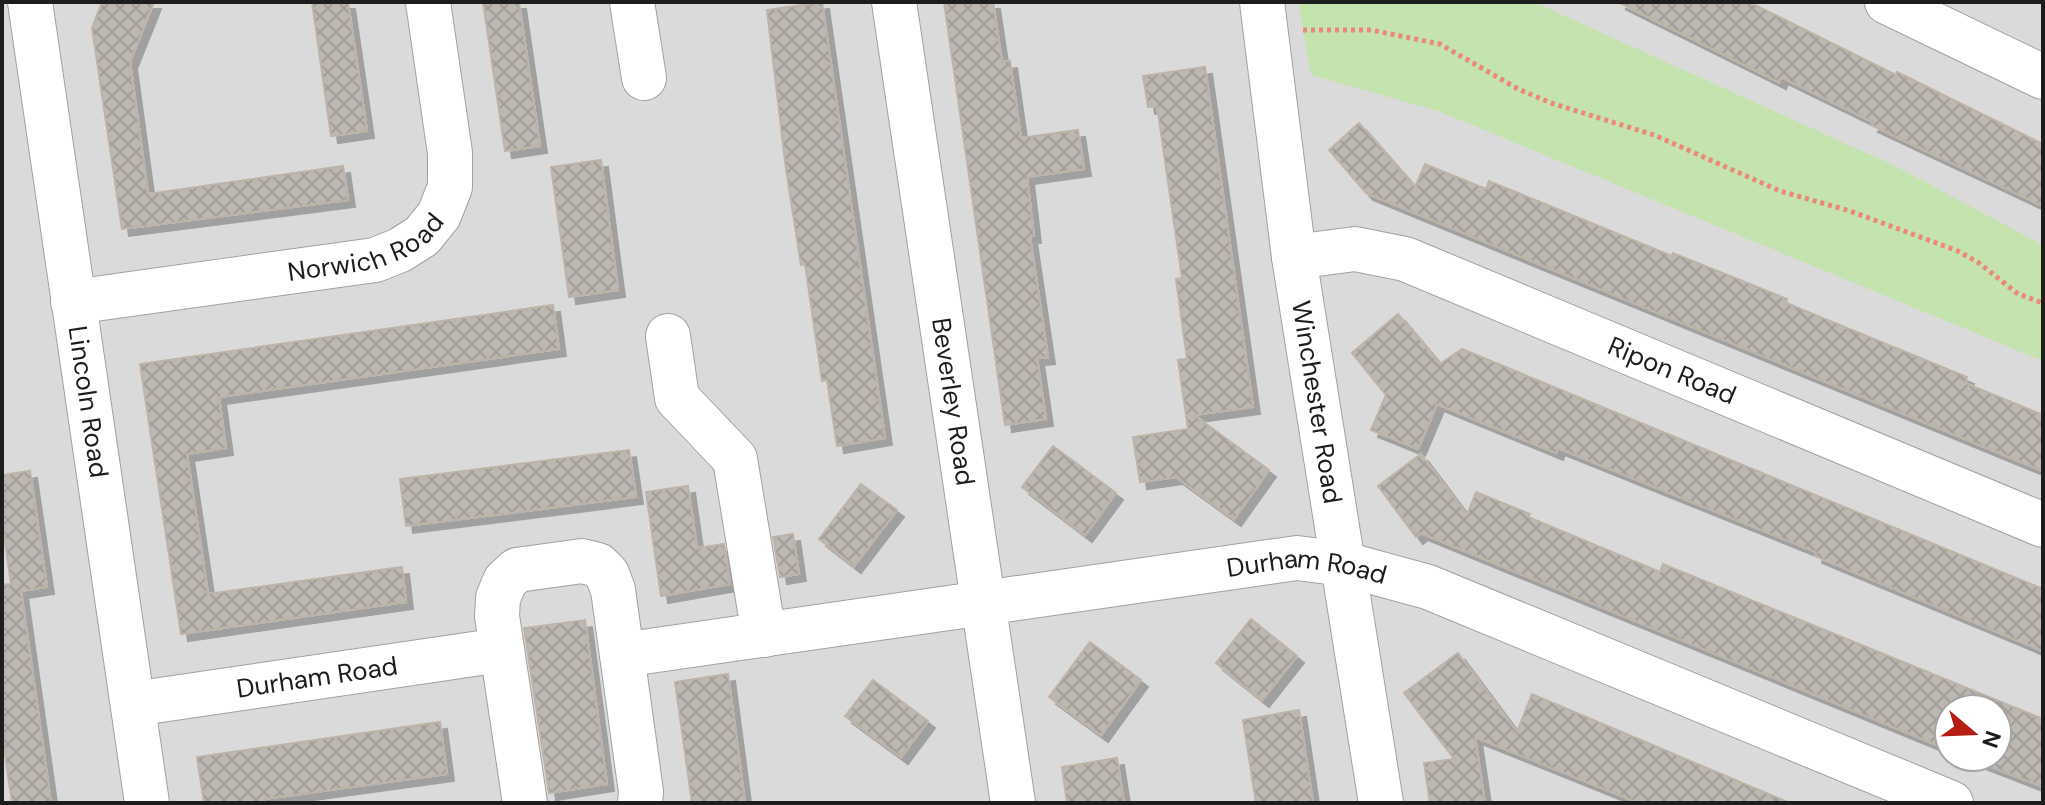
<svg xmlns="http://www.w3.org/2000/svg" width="2045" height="805" viewBox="0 0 2045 805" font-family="'DM Sans',sans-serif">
	<defs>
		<pattern id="building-cross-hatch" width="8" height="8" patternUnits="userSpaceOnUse" patternTransform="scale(2)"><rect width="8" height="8" fill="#bdb7b1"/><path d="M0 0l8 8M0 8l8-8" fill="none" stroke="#a29d98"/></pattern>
		<filter id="shadow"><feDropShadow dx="7" dy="7" stdDeviation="0" flood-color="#0004"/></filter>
	</defs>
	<rect width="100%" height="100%" fill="#edebe4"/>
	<path fill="#dbdada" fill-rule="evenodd" d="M2,2h2041v801h-2041zM1949,709h48v48h-48z"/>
	<path fill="#c5e3ae" d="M1298,2h236l361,164 148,79v116l-605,-250 -127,-36z"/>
	<g fill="url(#building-cross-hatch)" stroke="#bdb3a7" stroke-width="2" filter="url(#shadow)">
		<path d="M102,2h52l-24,60 18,132 195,-28 5,34 -226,29 -30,-201z"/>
		<path d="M312,2h36l19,129 -36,5z"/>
		<path d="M483,2h36l21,144 -35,5z"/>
		<path d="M822,2l63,436 -48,8 -10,-66 -5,1 -17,-117 -4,1 -15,-96 -19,-159z"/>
		<path d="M944,2h49l9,60 8,-1 11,77 57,-8 6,39 -57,8 7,59h-4l18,121 -11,1 9,61 -41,6z"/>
		<path d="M1618,2h131l147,73 1,-3 146,72v62l-172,-81 2,-3 -92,-45 -2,5z"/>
		<path d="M1205,67l48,340 -59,8 75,55 -35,49 -58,-42 -36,5 -7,-45 55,-8 -10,-69 9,-1 -11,-80 6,-1 -25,-172 -9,1 -5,-31z"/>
		<path d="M1359,123l56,64 10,-23 61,25 3,-8 183,75 1,-3 114,46 -1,4 181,74 -2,6 78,32v56l-677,-278 -37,-43z"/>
		<path d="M601,160l17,130 -49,7 -18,-130z"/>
		<path d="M553,305l6,44 -340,48 7,51 -39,6 21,140 194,-27 4,35 -225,32 -41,-270z"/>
		<path d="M1398,314l42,50 22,-15 581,240v62l-228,-95 1,-4 -258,-104 -2,5 -119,-49 -19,45 -47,-19 15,-35 -34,-42z"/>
		<path d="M1053,446l63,47 -31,42 -63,-48z"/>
		<path d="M629,450l7,47 -230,29 -6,-47z"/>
		<path d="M1421,454l46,61 9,-23 54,22 -2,3 132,55 3,-8 380,155v68l-77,-30h31v-48h-48v41l-528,-217 -5,4 -38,-51z"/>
		<path d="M30,471l17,116 -26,4 30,212h-39l-10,-69v-149l9,-1 -9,-62v-47z"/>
		<path d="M861,484l36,26 -43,56 -35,-27z"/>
		<path d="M688,486l9,62 27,-4 6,40 -69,12 -15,-104z"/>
		<path d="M793,534l6,40 -19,3 -7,-40z"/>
		<path d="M1251,619l46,37 -35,44 -46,-37z"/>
		<path d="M585,620l22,164 -58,9 -25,-165z"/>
		<path d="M1090,642l51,38 -40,55 -52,-38z"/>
		<path d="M1458,653l59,79 15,-38 258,109h-151l-164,-66 10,66h-55l-6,-40 30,-4 -50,-66z"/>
		<path d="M728,674l17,129h-53l-17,-121z"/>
		<path d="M873,680l55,41 -27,36 -56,-41z"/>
		<path d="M1299,710l14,93h-57l-13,-83z"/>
		<path d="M440,722l7,52 -183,25 1,4h-61l-7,-46z"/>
		<path d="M1117,758l7,45h-57l-5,-36z"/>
	</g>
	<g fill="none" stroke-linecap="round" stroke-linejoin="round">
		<g stroke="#a1a1a1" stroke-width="46">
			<g id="minor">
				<path id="s1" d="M30,2l117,801"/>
				<path d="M632,2l12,76"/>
				<path id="s2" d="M894,2l119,801"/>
				<path id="s3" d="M1262,2l32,255 87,546"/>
				<path d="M1887,2l156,75"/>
				<path id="s4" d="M1294,257l61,-8 50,10 638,266"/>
				<path id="s5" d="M73,302l302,-42 25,-10 22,-14 17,-21 11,-28v-34l-22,-151"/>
				<path d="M668,336l9,62 58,61 29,176"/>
				<path id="s6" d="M622,655l675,-97 47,6 84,23 523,216"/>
				<path id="s7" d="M133,704l368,-54"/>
				<path d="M525,803l-28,-187 1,-18 7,-17 12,-11 65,-9 16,4 9,9 6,16 28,202 -1,11"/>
			</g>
		</g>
		<path stroke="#ec8976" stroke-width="5" stroke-dasharray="4 4" stroke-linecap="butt" d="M1303,30h68l69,14 78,45 33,14 103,32 126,56 70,20 108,40 21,12 39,31 25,9"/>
		<use href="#minor" stroke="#fff" stroke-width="44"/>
	</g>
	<g text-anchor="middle" stroke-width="7" stroke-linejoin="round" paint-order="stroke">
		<g font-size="26" fill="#1d1d1d" stroke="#fff">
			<text dy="9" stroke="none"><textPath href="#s5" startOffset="300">Norwich Road</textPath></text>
			<text dy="9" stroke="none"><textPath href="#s4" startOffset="402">Ripon Road</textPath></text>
			<text dy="9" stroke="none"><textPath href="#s1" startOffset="404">Lincoln Road</textPath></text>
			<text dy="9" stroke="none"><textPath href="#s2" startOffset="404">Beverley Road</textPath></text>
			<text dy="9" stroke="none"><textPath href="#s3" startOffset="404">Winchester Road</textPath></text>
			<text dy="9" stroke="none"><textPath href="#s6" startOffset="692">Durham Road</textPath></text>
			<text dy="9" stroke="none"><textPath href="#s7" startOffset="186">Durham Road</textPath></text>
		</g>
	</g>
	<rect width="2045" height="805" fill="none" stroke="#1d1d1d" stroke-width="8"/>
	<g transform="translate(1973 733) rotate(109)"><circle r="38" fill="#ffffff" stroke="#a5a5a5" stroke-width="2"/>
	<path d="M0-6L14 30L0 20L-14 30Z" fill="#b71d13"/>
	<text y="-12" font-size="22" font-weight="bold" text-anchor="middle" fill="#1d1d1d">N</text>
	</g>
</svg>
